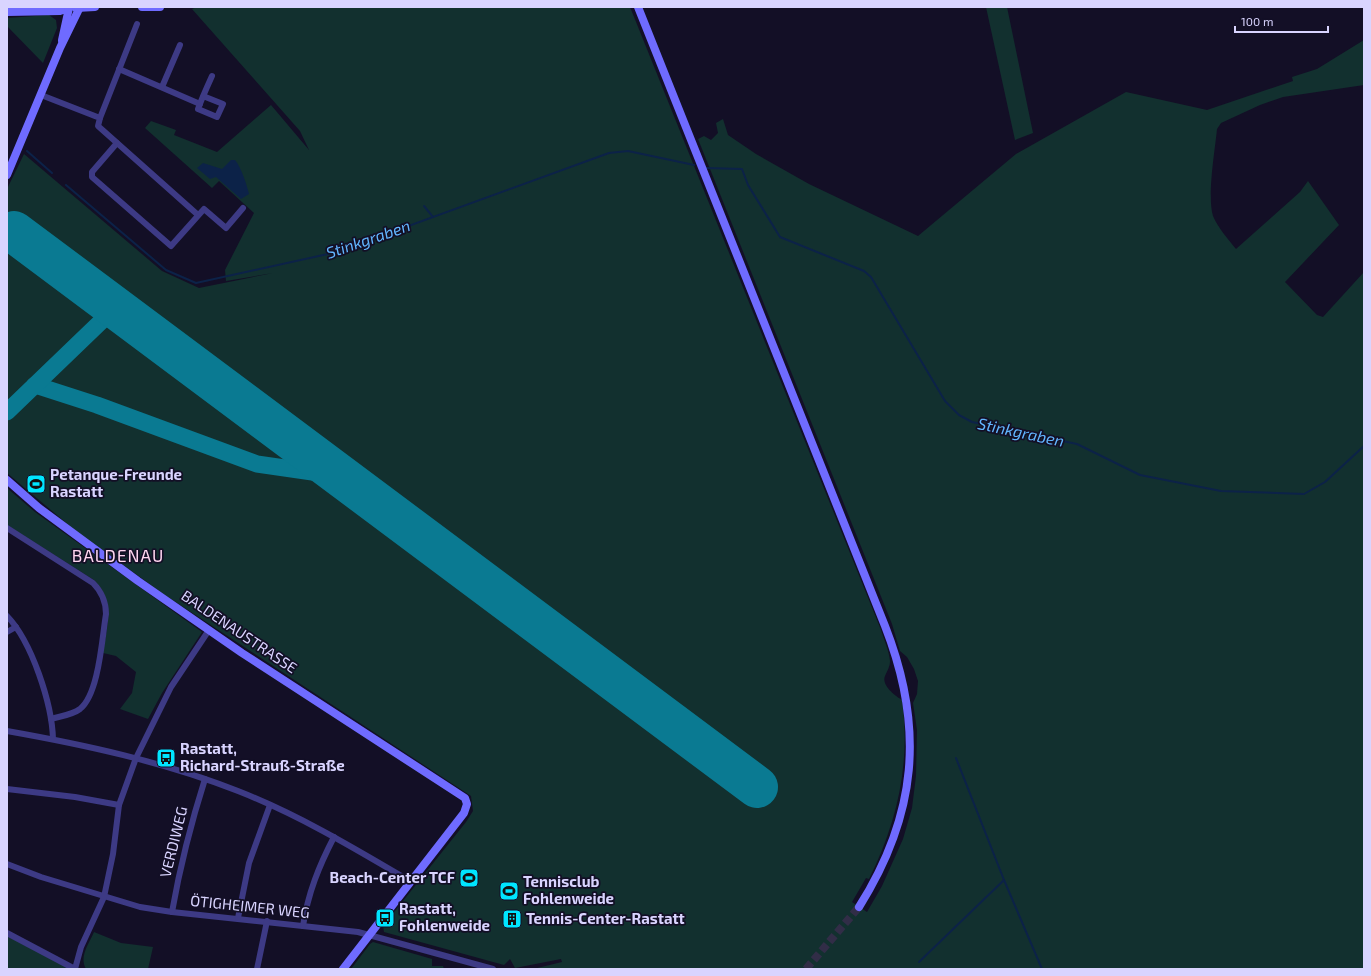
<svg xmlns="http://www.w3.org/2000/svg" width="1371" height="976" viewBox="0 0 1371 976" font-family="'Exo 2',sans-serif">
	<rect width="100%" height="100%" fill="#130f26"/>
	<g fill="#12302f">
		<path d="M197,7h433l251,623c3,10 8,20 9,31 0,6 -3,10 -5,15 -4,9 10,20 17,24 9,63 -5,123 -33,179l-3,-1 -14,24 15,10 15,-26 21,-47 9,-31 4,-32 1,-46 -4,-27 4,-9 1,-13 -4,-12 -7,-12 -7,-6 -8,-27 -194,-485 6,-3 7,4 7,-7 -2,-10 7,-4 5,16 28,19 53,30 109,52 98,-82 110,-62 81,18 86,-29 -1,-4 25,-8 47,-29v45l-81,12 -23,8 -39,18 -4,6c-2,21 -10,68 -4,87 5,12 15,23 23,33l64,-57 8,-11 31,44 -54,57 32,33 6,2 41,-45v697h-831l29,-7 -1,-3 -46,9 -5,-9 -6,6 -120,-33 -1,-6 83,-104 7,-11 -2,-15 -309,-203 -91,-66 -64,-54v-284l17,-35 138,117 37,17 74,-15 -47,8 -1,-11 29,-57 -35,-32 -7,7 -67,-60 6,-7 25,9 -2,5 43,17 54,-47 38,45 -9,-19 -108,-122z"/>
		<path d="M986,7h21l26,126 -18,7z"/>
		<path d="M49,15l7,5 1,8 -14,35 -36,-37v-8z"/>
		<path d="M7,488l28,24 167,120 -40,61 -14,26 -28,-10 12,-16 4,-21 -20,-16 -13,-3c4,-28 13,-51 -9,-73l-87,-55z"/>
		<path d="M94,932l27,11 32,4 -5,22h-62c-7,-13 3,-25 8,-37z"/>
		<path d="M7,936l61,32v1h-61z"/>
		<path d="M373,942l59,17v7h11l1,3h-93l19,-25z"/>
	</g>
	<path fill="#0c2248" d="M231,160h4c6,7 12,25 14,34l-8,5 -25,-22 -6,2 -13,-11 6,-5 19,6z"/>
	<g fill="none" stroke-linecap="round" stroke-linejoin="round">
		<g stroke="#0c2248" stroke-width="2">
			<path d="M27,151l25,22"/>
			<path d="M706,168l36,1 6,16 32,52 84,34 7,6 74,124 14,14 13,7 105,22 63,31 81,16 83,3 21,-12 39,-36"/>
			<path d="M66,185l100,85 30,13 141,-31 272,-99 19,-2 66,14"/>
			<path d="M424,206l9,11"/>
			<path d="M956,758l48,122 38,89"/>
			<path d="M919,962l85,-82"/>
		</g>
		<g stroke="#0a7a92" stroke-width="17">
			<path d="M35,385l62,20 160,59 83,12"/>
			<path d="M7,412l107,-103"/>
		</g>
		<path stroke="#0a7a92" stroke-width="42" d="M14,232l743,555"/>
		<path stroke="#312d47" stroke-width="8" stroke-dasharray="8 4" stroke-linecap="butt" d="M806,969l53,-62"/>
		<g stroke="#3d3a85" stroke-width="6">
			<path d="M119,69l81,35"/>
			<path d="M162,87l18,-42"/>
			<path d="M41,95l59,23 -2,8 100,89"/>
			<path d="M203,96l20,8 -6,13 -19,-8c4,-11 9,-22 14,-33"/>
			<path d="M100,118l37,-94"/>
			<path d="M117,143l-25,29v5l79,69 33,-37 22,19 17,-20"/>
			<path d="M7,528l86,55c9,9 13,19 13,31 -4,24 -7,80 -26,95 -8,6 -19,7 -29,10"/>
			<path d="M7,616c25,26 45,88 46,123"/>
			<path d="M7,632l9,-5"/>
			<path d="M7,731c79,14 157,31 231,60 61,24 116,57 172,90"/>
			<path d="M7,789l68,8 44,8"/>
			<path d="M7,864l34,13 99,30 32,5 186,20 135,37"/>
			<path d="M172,912c8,-45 19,-89 33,-133"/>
			<path d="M238,918l11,-55 21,-58"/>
			<path d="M303,926c5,-33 16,-60 31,-89"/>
			<path d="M7,933l68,36 6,-22 23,-50 9,-43 6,-49 17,-47 35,-71 38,-57"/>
			<path d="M257,969l10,-48"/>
		</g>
		<g stroke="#6f6bff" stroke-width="8">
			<path d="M142,7h18"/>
			<path d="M638,7l247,619c40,102 32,189 -26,281"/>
			<path d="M76,8l19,-1"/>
			<path d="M7,12l53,-1 9,-3"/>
			<path d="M62,40l7,-32"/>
			<path d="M7,175l53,-127 20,-41"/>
			<path d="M7,480l32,28 99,73 104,72 223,145 2,6 -3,9 -121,156"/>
		</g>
	</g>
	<defs>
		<g id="stadium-square" transform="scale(1)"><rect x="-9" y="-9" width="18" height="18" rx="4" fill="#00e5ff" stroke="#130f26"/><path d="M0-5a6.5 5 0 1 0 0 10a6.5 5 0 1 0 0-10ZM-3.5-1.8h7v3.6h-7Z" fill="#111"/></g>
		<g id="bus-square" transform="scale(1)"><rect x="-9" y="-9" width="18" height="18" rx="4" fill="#00e5ff" stroke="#130f26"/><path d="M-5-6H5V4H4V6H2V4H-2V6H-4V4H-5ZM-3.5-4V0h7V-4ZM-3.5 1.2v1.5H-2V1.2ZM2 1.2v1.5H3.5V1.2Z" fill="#111"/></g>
		<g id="building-square" transform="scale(1)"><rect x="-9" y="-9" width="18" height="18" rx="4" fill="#00e5ff" stroke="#130f26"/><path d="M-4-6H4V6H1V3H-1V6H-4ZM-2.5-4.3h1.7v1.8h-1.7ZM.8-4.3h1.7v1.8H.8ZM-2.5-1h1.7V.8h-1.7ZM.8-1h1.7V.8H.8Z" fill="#111"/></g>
	</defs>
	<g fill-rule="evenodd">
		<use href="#stadium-square" x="36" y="484"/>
		<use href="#bus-square" x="166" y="758"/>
		<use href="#stadium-square" x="469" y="878"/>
		<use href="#stadium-square" x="509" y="891"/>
		<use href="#bus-square" x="385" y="918"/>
		<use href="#building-square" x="512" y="919"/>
	</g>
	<g text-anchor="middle" stroke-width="3.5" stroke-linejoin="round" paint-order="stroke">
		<g font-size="15" font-weight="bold" fill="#d9d4ff" stroke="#130f26" text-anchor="start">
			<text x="50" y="480">Petanque-Freunde<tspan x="50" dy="17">Rastatt</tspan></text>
			<text x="180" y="754">Rastatt,<tspan x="180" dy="17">Richard-Strauß-Straße</tspan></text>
			<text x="455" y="883" text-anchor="end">Beach-Center TCF</text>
			<text x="523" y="887">Tennisclub<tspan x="523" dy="17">Fohlenweide</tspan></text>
			<text x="399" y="914">Rastatt,<tspan x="399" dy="17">Fohlenweide</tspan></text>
			<text x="526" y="924">Tennis-Center-Rastatt</text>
		</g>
		<g font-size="15" fill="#d9d4ff" stroke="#130f26">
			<text transform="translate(239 632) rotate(34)" y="5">BALDENAUSTRASSE</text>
			<text transform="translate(174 842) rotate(-76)" y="5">VERDIWEG</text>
			<text transform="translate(250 907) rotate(6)" y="5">ÖTIGHEIMER WEG</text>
		</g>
		<g font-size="16" font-style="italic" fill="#62b6ff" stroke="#130f26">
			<text transform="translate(368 239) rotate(-19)" y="6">Stinkgraben</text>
			<text transform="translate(1021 432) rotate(12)" y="6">Stinkgraben</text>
		</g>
		<g font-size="17" letter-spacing="1" fill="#ffd6f0" stroke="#130f26">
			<text x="118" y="562">BALDENAU</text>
		</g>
	</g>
	<rect width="1371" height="976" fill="none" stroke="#d9d4ff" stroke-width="16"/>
	<path d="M1235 26v6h93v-6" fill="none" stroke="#d9d4ff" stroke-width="2"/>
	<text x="1241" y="26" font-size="12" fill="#d9d4ff" stroke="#130f26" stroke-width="3" paint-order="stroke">100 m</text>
</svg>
